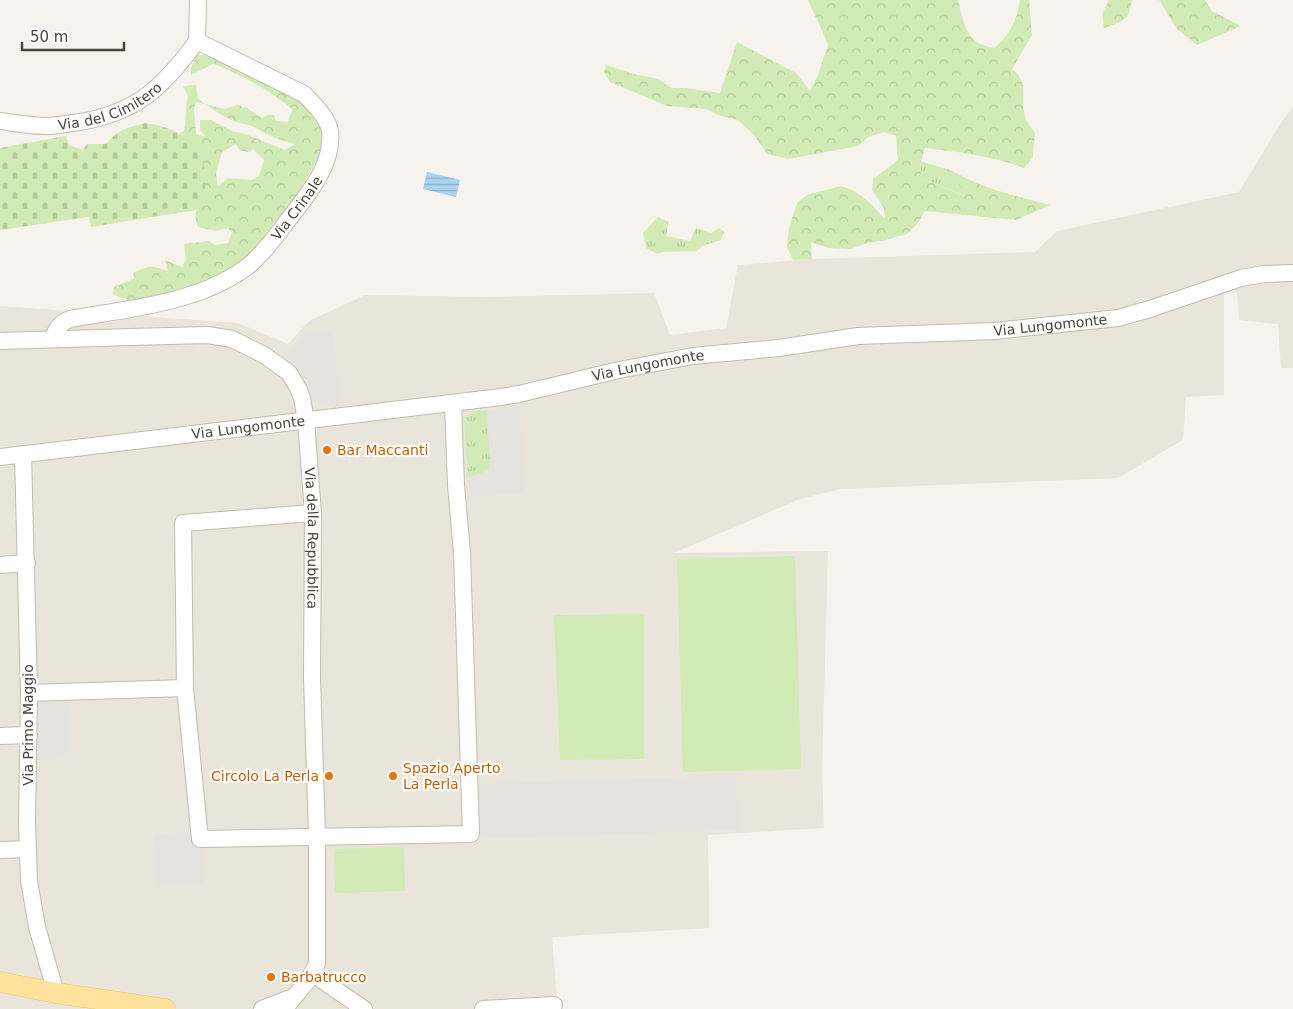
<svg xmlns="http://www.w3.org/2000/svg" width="1293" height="1009" viewBox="0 0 1293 1009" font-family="'DejaVu Sans',sans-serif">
	<defs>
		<pattern id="grass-tufts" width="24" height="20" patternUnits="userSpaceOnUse" patternTransform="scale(1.25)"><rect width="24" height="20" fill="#d2eab5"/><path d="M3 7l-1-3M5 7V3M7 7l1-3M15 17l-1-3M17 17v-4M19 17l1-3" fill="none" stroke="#b6ca9c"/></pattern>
		<pattern id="forest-crowns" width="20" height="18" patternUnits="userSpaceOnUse" patternTransform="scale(1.25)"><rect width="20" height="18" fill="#d2eab5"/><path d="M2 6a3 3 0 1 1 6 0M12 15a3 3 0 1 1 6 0" fill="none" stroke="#b6ca9c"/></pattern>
		<pattern id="cemetery-stones" width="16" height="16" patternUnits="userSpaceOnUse" patternTransform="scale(1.25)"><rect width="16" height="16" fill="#d2eab5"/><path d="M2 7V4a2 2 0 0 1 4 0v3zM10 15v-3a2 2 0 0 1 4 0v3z" fill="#b6ca9c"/></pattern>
		<pattern id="water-rules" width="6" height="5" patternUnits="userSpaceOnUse" patternTransform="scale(1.25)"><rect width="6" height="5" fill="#a9d4f2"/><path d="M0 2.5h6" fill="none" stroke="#8caec5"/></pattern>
	</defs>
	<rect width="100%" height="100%" fill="#f6f3ec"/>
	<path fill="#eae5da" d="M1293,107v261h-12l-3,-44 -39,-4 -2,-28 -13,1v102l-38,2 -3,43 -65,38 -277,11 -41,10 -126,54 154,-2 -6,219 2,58 -116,7 1,93 -157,9 6,72h-558v-703l238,17 50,21 21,-23 56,-26 120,2 169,-4 16,42 56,-7 12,-63 74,-6 223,-7 22,-21 182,-39 43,-71z"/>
	<g fill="url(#grass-tufts)">
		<path d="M921,161l32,10 12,25 -44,-18z"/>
		<path d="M658,217l11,5 -3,14 24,5 6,-13 15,5 8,-5 5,4 -3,8 -19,6 -5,5 -33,1 -7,2 -11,-6 -3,-15z"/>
		<path d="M487,410l3,49 -1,11 -21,9 -4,-58c4,-11 13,-10 23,-11z"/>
	</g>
	<g fill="url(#forest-crowns)" fill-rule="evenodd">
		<path d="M808,0h150c6,24 8,44 36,48 17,-14 22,-26 26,-48h9l3,35 -20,34c19,14 7,31 14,51 2,4 6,9 9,13l-2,24 -9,11c-32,-12 -65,-16 -99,-20l-4,13v17l43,18 -11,-25c29,18 64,25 97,34l-34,15 -91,-9 -7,12 -11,11 -24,7 -12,1 -21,7 -22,-1 -17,-6 1,17 -19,1 -6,-13 2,-19 8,-25 10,-8 34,-9 13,5 15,11 16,17 -1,-11 -12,-18 1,-11 25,-19 -2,-24 -12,-4 -16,5 -10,9 -69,13 -22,-5 -13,-19 -16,-15 -17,-4 -15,-7 -39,-3 -57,-24 -6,-10 2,-7 28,9 24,5 14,9h13l35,5 17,-51 59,31 14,18 8,-16 10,-31z"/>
		<path d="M1109,0h23c-3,21 -9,21 -28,28l-2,-14z"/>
		<path d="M1159,0h46l7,11 29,15 -44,19 -20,-16z"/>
		<path d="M197,55h10l89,42 13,10 15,25 -4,22 -31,56 -20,24 -29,28 -36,20 -56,16 -16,3 -19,-6 1,-8 21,-9 -2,-5c15,-8 20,-7 35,-2l-3,-11 17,7 4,-8 -2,-15 25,-3 6,4 13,-2 4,-10 -4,-5 -12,3 -18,-4c-6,-15 1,-23 7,-36l-23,-57 -3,-1 5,-2c3,-12 1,-24 4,-35l-5,-10 13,-1 2,13 7,6 19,5 14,-4 9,3 15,10 4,-3h8l2,6 12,1 4,-13c-21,-17 -52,-36 -79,-45l-22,11v-8zM196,102l9,2 18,12 13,6 16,4 22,12 21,6 -10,6 -37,-15 -16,-4 -21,-11h-11v10l6,7 -10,-3 -2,-25zM236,144l3,6 9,2 5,-3 11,11 -5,16 -8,4 -23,-2 -10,8 -2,-13 6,-21z"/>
	</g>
	<path fill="url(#cemetery-stones)" d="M145,123c31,4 59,19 60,54 0,5 1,11 -1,16 -2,6 -5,12 -8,17l-105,17 -2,-10 -89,13v-82l66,-12 3,9 14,5 4,-6h19c11,-14 23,-17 39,-21z"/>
	<g fill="#d2eab5">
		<path d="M795,556l6,213 -118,3 -6,-213z"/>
		<path d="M644,614v145l-84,1 -6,-145z"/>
		<path d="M404,847l1,44 -70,2 -1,-44z"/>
	</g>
	<g fill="#e5e3e0">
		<path d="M333,332l7,75h-15l-10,-4 -15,-25 -16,-20 21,-25z"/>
		<path d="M519,407l6,86 -55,4 -2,-18 21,-9 1,-11 -3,-49z"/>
		<path d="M36,702h33l-1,56 -33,3z"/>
		<path d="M736,775l2,55 -259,9 -2,-55z"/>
		<path d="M190,832l4,9 9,3 1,40 -46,1 -4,-51z"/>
	</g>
	<path fill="url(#water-rules)" d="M427,172l33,8 -4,17 -33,-8z"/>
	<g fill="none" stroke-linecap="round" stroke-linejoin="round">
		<g stroke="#c2bbae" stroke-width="18">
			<g id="minor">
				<path d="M197,41l1,-41"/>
				<path id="s1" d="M0,121c15,2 31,5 46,5 9,0 18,-2 27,-3 61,-8 89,-34 124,-82"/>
				<path id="s2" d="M53,339c3,-11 7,-16 17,-20 45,-8 94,-13 137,-30 14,-6 28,-13 40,-22 15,-12 27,-28 38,-43 20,-26 49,-58 45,-93 -2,-14 -17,-27 -26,-37l-107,-53"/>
				<path id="s3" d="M0,341l131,-4 76,-2 13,2 12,2 32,16 25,18 9,15 4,10 4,23 7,92 -1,164 5,159v127c-7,20 -21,29 -32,46"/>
				<path d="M23,454l6,239 -2,129 2,59 8,46 19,66"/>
				<path id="s4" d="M0,457l501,-60 18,-3 100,-24 74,-14 86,-8 79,-12 137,-5 123,-13 32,-9 91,-31 23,-4 29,-1"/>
				<path d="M313,513l-130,10 2,165 15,151 271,-5 -9,-281 -6,-68 -3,-81"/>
				<path d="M0,565l27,-2"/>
				<path d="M29,693l156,-5"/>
				<path d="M0,736l29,-1"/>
				<path d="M0,850l27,-1"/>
				<path d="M313,974l51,35"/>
				<path d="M262,1009l31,-12"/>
				<path d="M483,1009l71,-4"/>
			</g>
		</g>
		<g stroke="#e6c16a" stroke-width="21">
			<path id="major" d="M0,982l56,11 109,16"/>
		</g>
		<use href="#minor" stroke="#fff" stroke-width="16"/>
		<use href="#major" stroke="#ffe39c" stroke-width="20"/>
	</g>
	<g fill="#e8710a" stroke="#fff" stroke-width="2">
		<circle cx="327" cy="450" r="5"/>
		<circle cx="329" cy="776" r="5"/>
		<circle cx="393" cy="776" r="5"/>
		<circle cx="271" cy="977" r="5"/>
	</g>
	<g text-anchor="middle" stroke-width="4.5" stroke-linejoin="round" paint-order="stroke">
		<g font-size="14" fill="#4b4439" stroke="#fff">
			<text dy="5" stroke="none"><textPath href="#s1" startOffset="114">Via del Cimitero</textPath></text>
			<text dy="5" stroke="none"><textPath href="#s2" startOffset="291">Via Crinale</textPath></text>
			<text dy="5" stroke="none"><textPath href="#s4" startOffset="1060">Via Lungomonte</textPath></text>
			<text dy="5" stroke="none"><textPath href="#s4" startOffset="655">Via Lungomonte</textPath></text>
			<text dy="5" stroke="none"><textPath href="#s4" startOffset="250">Via Lungomonte</textPath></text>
			<text dy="5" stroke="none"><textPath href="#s3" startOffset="468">Via della Repubblica</textPath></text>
			<text transform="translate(28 725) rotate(-90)" y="5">Via Primo Maggio</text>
		</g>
		<g font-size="14" fill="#c56008" stroke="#fff" text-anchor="start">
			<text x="337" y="455">Bar Maccanti</text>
			<text x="403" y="773">Spazio Aperto<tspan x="403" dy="16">La Perla</tspan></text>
			<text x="319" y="781" text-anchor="end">Circolo La Perla</text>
			<text x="281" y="982">Barbatrucco</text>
		</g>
	</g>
	<path d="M22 42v8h102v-8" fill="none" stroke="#4b4439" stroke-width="2.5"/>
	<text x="30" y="42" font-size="15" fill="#4b4439" stroke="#ffffff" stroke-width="4" paint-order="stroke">50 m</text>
</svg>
